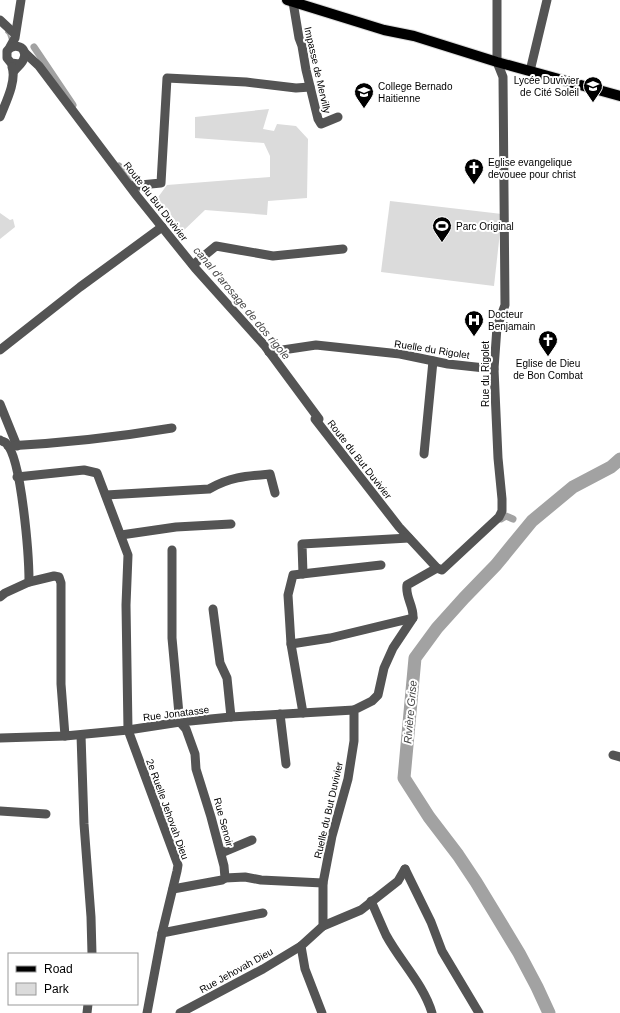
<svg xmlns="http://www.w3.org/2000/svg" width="620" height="1013" viewBox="0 0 620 1013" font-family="Arial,sans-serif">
	<rect width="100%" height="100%" fill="#fff"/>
	<g fill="#dbdbdb">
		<path d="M269,109l-6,20 11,2 3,-7 19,2 12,13 -1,59 -39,3 -1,14 -62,-5 -24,23 -25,-33 11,-15 103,-8v-21l-6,-13 -69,-5v-21z"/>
		<path d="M390,201l112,13 -8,72 -113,-14z"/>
		<path d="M0,213l10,7 3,-1 2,8 -15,12z"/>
	</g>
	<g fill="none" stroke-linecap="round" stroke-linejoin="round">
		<path stroke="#a2a2a2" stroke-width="2" d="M6,32l2,2 2,6"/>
		<g stroke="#a2a2a2" stroke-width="7">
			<path d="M34,47l39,58"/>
			<path d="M119,166l18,23"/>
			<path d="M497,518l4,1 5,-3 7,3"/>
		</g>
		<path stroke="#a2a2a2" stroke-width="13" d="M549,1013l-12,-26 -18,-34 -43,-71 -18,-27 -29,-38 -25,-39 11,-120 22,-30 27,-30 32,-33 36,-44 41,-34 38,-20 9,-8"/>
		<g stroke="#dbdbdb" stroke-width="12">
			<path id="major" d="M287,0l97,30 30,6 83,26 123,34"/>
		</g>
		<g stroke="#545454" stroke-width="9">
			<path d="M293,2l6,36 3,8 4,24 12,49 3,5 17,-7"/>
			<path d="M0,20l15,14"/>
			<path d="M10,47l5,-9 6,-38"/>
			<path d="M24,52l15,14 98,130 58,72 70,78 54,73h-4l84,108 38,41 5,2 57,-53 3,-6v-12l-4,-41 -4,-89 3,-42 8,-22 -2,-228 -6,-15v-62"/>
			<path d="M14,71c3,-4 9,-8 10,-13 4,-11 -10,-16 -17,-7v7l4,5 8,1"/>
			<path d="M530,71l17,-71"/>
			<path d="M0,117c5,-13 17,-36 12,-50"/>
			<path d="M130,186l31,-3 6,-105 79,4 50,6 14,-1"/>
			<path d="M193,265l23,-19 57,10 70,-7"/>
			<path d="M0,350l80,-63 82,-60"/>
			<path d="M269,352l47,-7 84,9 48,10 46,5"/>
			<path d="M0,404l17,42"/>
			<path d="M0,440c1,1 5,2 6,3 16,15 23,115 23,139l-24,11 -5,4"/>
			<path d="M8,446c55,-3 110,-9 164,-18"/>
			<path d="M424,454l9,-93"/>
			<path d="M17,477l67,-7 13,3 31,82 -2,50 2,125 50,135 -1,6 -15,62 -15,80"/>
			<path d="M106,495l103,-6c21,-12 37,-13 61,-15l5,19"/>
			<path d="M121,535l55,-8 55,-3"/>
			<path d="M172,550v88l7,76 1,8 6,7 9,25 1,15 15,48 13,49 1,12 -3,2 -49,9"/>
			<path d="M303,574l-1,-30 107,-6"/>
			<path d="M29,582l25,-6 5,1 2,6v101l4,52"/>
			<path d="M213,609l7,54 7,15 4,39"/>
			<path d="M291,644l39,-6 83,-20"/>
			<path d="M303,713l-12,-69 -3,-49 5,-20 88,-10"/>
			<path d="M280,714l6,50"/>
			<path d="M81,735l3,89 7,93 1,37"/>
			<path d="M0,738l65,-2 63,-6 52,-8 51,-5 123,-7"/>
			<path d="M613,755l7,2"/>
			<path d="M0,811l46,3"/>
			<path d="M221,853l31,-13"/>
			<path d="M405,869l26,53 11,29 37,62"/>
			<path d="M225,878l20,-1 16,3 62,3"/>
			<path d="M371,901c5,11 10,23 15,34 14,26 38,50 46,78"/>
			<path d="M323,926l38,-16 37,-29 7,-12"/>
			<path d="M162,933l101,-20"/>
			<path d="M87,1013l1,-9"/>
			<path d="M180,1013l83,-44 38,-23"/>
			<path d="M322,1013l-17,-44 -4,-23 22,-20v-43l9,-47 16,-57 6,-38v-31l18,-9 6,-6 6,-27 9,-20 20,-30c1,-12 -8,-21 -6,-33l30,-17"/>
		</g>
		<use href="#major" stroke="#000" stroke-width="10"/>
	</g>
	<defs>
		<g id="school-pin" transform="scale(1)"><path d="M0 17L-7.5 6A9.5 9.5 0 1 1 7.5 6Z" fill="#000" stroke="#fff"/><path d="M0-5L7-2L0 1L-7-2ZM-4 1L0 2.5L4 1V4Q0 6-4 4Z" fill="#fff"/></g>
		<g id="church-pin" transform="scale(1)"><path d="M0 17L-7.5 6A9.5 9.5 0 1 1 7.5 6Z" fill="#000" stroke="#fff"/><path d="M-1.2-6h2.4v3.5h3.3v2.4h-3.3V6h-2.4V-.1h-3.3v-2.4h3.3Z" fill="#fff"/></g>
		<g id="stadium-pin" transform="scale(1)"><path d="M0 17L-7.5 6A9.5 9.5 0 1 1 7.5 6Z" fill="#000" stroke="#fff"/><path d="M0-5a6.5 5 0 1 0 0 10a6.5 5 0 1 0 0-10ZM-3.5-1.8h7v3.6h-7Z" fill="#fff"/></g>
		<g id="hospital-pin" transform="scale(1)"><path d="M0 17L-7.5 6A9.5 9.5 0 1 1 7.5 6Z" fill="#000" stroke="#fff"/><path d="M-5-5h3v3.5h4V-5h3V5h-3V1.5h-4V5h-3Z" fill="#fff"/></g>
	</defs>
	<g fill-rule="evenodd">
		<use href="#school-pin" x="593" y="86"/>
		<use href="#school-pin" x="364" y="92"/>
		<use href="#church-pin" x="474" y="168"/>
		<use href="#stadium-pin" x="442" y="226"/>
		<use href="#hospital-pin" x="474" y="320"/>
		<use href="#church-pin" x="548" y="340"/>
	</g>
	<g text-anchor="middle" stroke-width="4" stroke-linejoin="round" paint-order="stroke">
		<g font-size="10" fill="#000" stroke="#fff">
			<text transform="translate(318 70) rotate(77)" y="4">Impasse de Mervilly</text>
			<text transform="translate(156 201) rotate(52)" y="4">Route du But Duvivier</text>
			<text transform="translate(432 349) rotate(9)" y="4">Ruelle du Rigolet</text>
			<text transform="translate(485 374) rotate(-90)" y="4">Rue du Rigolet</text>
			<text transform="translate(360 459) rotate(52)" y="4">Route du But Duvivier</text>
			<text transform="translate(176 713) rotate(-7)" y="4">Rue Jonatasse</text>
			<text transform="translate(168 809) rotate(70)" y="4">2e Ruelle Jehovah Dieu</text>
			<text transform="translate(328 810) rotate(-77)" y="4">Ruelle du But Duvivier</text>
			<text transform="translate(224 822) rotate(75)" y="4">Rue Senoir</text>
			<text transform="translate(236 970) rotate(-29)" y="4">Rue Jehovah Dieu</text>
		</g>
		<g font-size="10" fill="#000" stroke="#fff" text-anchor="start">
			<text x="579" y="84" text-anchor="end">Lycée Duvivier<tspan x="579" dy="12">de Cité Soleil</tspan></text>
			<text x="378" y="90">College Bernado<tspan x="378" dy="12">Haitienne</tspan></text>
			<text x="488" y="166">Eglise evangelique<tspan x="488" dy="12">devouee pour christ</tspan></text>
			<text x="456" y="230">Parc Original</text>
			<text x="488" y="318">Docteur<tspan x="488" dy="12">Benjamain</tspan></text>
			<text x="548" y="367" text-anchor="middle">Eglise de Dieu<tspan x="548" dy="12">de Bon Combat</tspan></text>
		</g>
		<g font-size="11" font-style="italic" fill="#434343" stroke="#fff">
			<text transform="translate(242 303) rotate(50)" y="4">canal d'arosage de dos rigole</text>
			<text transform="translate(410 712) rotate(-85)" y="4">Rivière Grise</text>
		</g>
	</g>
	<rect x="8" y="953" width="130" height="52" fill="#ffffff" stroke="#999999"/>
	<rect x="16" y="966" width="20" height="6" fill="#000000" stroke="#999999"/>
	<text x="44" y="973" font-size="12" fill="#000000">Road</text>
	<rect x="16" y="983" width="20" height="12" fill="#dbdbdb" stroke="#999999"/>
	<text x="44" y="993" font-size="12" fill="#000000">Park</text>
</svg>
